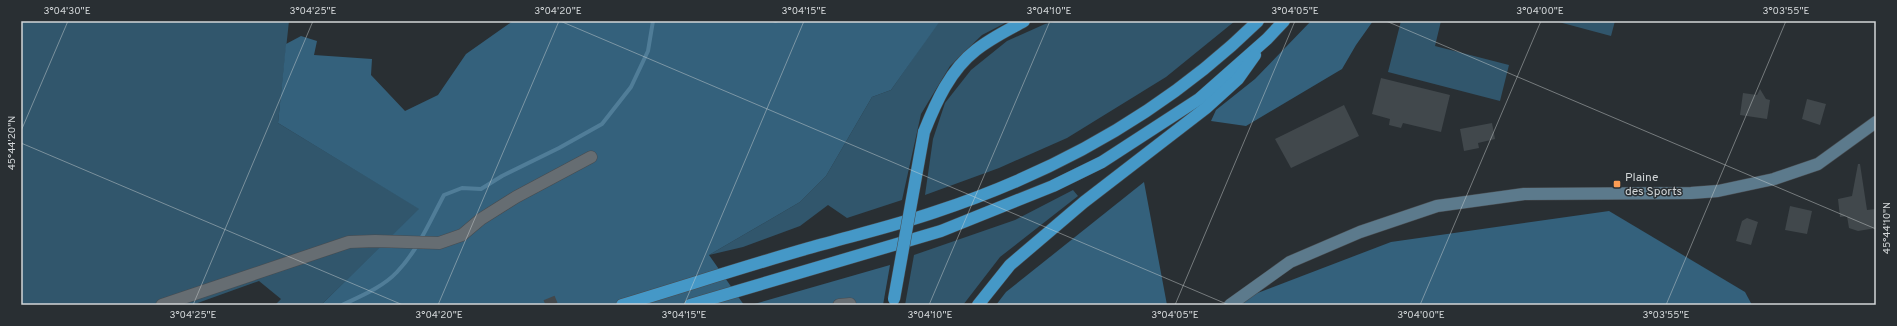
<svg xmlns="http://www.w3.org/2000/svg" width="1897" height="326" viewBox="0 0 1897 326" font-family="Overpass,sans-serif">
	<rect width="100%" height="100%" fill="#292f33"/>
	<g fill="#31566c">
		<path d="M21,21h268l-11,102 142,86 -99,96h-46l6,-6 -22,-18 -67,24h-171z"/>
		<path d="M939,21h70l-27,14 -32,31 -29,48 -19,86 -55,18 -19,-13 -28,21 -57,21 -34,8 91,-53 26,-26 46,-79 19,-7z"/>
		<path d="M1058,21h177l-69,56 -99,61 -68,30 -74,27 8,-56 12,-36 26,-33 36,-29 38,-17z"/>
		<path d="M1401,21h40l-6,25 74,19 -9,36 -112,-29z"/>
		<path d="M1555,21h60l-4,15z"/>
		<path d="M1073,190l5,6 -78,61 -37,48h-58l9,-50 101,-35z"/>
	</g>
	<g fill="#34617c">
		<path d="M513,21h427l-49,69 -19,7 -46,79 -26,26 -91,53 35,50h-423l98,-96 -141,-86 8,-79 15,-8 16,5 -3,14 58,4 -1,16 34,36 33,-16 28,-41z"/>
		<path d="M1311,21h62l-17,24 -14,24 -96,57 -35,-5 5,-11 39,-31z"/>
		<path d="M1144,182l23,123h-171l10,-13z"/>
		<path d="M1609,211l136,81 7,13h-526l165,-63z"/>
		<path d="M890,265l-7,40h-132z"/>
	</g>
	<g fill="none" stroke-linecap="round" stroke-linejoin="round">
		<g stroke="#507d98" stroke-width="4">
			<path d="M775,21h1"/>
			<path d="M342,305c19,-9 41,-18 55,-33 21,-22 33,-51 47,-77l18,-7 19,1 21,-13 57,-28 43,-24 29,-37 17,-36 5,-30"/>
		</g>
	</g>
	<g fill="#41484c">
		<path d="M1381,78l69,17 -9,37 -38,-9 -2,5 -12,-3 1,-6 -18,-5z"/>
		<path d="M1760,89l6,10 4,1 -3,19 -27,-4 3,-22 14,2z"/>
		<path d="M1807,99l19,5 -6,21 -18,-6z"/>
		<path d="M1344,105l15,31 -68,32 -16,-29z"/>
		<path d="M1492,123l3,16 -17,4 1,5 -15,3 -4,-22z"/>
		<path d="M1858,164h2l7,46 9,-1v19l-18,3 -9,-3 -2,-12 -7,1 -2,-18 14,-3z"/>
		<path d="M1790,206l22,5 -5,23 -22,-4z"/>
		<path d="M1747,218l11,4 -7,23 -15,-4 6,-20z"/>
	</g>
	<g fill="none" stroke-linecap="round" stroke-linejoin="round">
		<path stroke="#42484c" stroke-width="12" stroke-dasharray="12 6" stroke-linecap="butt" d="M549,298l3,7"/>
		<g stroke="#484c50" stroke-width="13">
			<g id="street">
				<path d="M162,305l187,-63 26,-1 64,2 23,-8 19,-16 35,-22 75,-40"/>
				<path d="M839,305l11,-1"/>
			</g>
		</g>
		<g stroke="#484c50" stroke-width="13">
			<path id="secondary" d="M1230,305l60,-43 70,-30 77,-26 87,-12 167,-1 27,-2 56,-12 44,-15 58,-42"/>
		</g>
		<g stroke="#484c50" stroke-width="13">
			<g id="highway">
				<path d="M924,132c12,-30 26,-62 52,-82 15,-12 32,-20 48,-29"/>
				<path d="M622,305c63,-19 124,-39 187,-57 42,-12 85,-22 126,-36 122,-40 231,-101 323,-191"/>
				<path d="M690,305l251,-74 112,-45 49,-24 97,-63 68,-60 17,-18"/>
				<path d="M978,305l32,-40 74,-63 122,-94 32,-29 17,-24"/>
			</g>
		</g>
		<use href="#street" stroke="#666d72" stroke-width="12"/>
		<use href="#secondary" stroke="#5c7a8c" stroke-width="12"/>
		<use href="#highway" stroke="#4598c7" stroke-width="12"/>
		<g stroke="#484c50" stroke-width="13" stroke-linecap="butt">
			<path id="highway-bridge" d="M894,299l30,-167"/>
		</g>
		<use href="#highway-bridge" stroke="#4598c7" stroke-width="12"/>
	</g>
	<path fill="none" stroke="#d2d6d8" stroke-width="1" stroke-opacity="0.45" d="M560,21l669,284M1386,21l490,208M21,131l47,-110M21,143l382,162M193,305l120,-284M438,305l121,-284M684,305l120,-284M929,305l121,-284M1175,305l120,-284M1420,305l121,-284M1666,305l120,-284"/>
	<rect fill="#fc9d54" stroke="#292f33" stroke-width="1.5" x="1613" y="180" width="8" height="8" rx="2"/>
	<g text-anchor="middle" stroke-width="3" stroke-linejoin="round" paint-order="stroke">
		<g font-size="12" fill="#d2d6d8" stroke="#292f33" text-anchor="start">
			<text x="1625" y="181">Plaine<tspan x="1625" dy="14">des Sports</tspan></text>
		</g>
	</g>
	<rect width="1897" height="326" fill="none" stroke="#292f33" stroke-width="44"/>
	<rect x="22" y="22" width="1853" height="282" fill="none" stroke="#d2d6d8" stroke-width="1.5"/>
	<g font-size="10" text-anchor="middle" fill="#d2d6d8">
		<text x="67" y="14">3°04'30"E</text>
		<text x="313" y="14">3°04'25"E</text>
		<text x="558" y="14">3°04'20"E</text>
		<text x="804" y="14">3°04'15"E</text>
		<text x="1049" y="14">3°04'10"E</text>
		<text x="1295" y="14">3°04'05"E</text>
		<text x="1540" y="14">3°04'00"E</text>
		<text x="1786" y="14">3°03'55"E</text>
		<text transform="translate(11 143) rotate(-90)" y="4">45°44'20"N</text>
		<text transform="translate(1886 228) rotate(-90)" y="4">45°44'10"N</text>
		<text x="193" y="318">3°04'25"E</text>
		<text x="439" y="318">3°04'20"E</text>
		<text x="684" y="318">3°04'15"E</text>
		<text x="930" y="318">3°04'10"E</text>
		<text x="1175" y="318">3°04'05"E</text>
		<text x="1421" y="318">3°04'00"E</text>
		<text x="1666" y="318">3°03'55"E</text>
	</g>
</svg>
